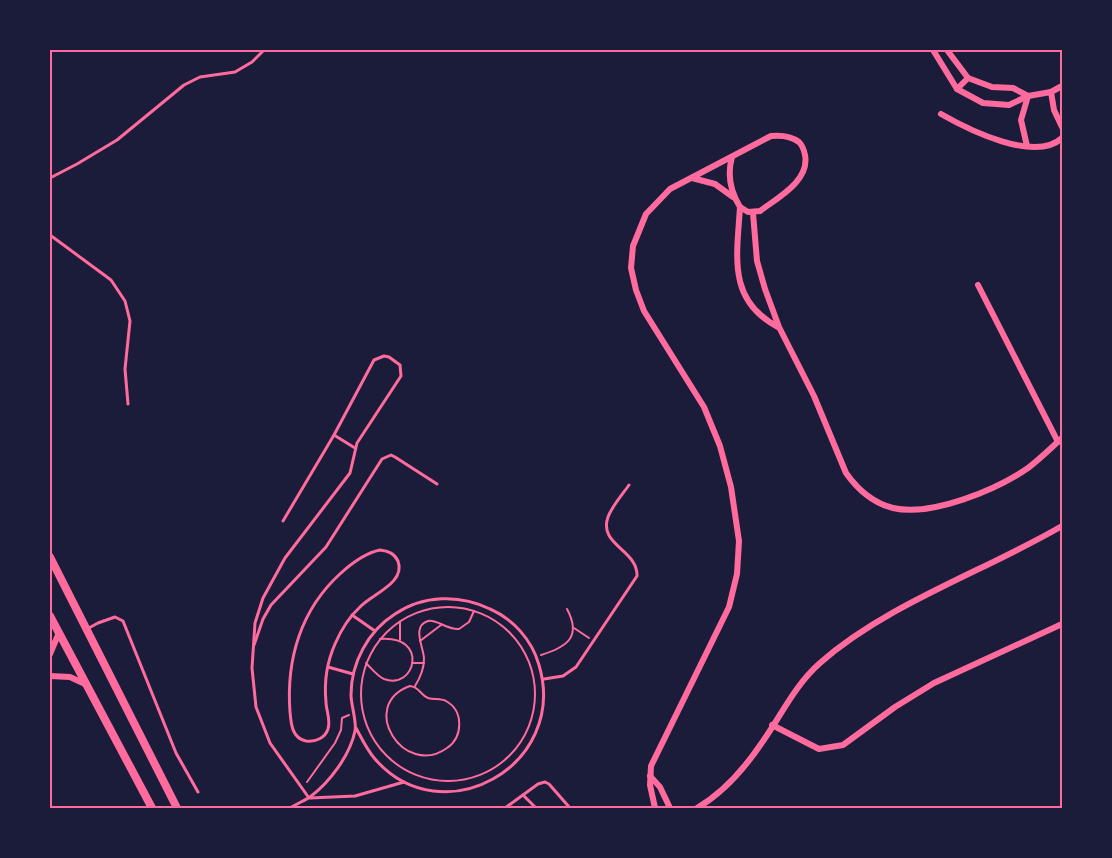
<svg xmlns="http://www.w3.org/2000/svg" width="1112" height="858" viewBox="0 0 1112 858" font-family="'Times New Roman',serif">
	<rect width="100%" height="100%" fill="#1b1b3a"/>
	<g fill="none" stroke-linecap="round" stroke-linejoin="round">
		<g stroke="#ff6b9d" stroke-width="2">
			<circle cx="448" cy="694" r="87"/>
			<path d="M574,628l15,10"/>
			<path d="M400,640v-18"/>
			<path d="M420,641l21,-16"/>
			<path d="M541,655c26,-8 41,-18 26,-46"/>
			<path d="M366,663c6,6 11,13 18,16 31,12 46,-44 -4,-40"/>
			<path d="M412,663h12"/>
			<path d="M410,686c10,1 10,9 18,12 6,2 12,0 18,3 18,10 17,36 1,47 -43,31 -90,-43 -37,-62z"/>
			<path d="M415,686c5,-8 9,-17 9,-27 0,-11 -13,-33 4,-38 9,-2 19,9 31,8l10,-7 5,-11"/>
			<path d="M307,782l28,-39 6,-13 1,-12 7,-3"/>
		</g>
		<g stroke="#ff6b9d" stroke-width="3">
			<path d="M50,178l27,-14 40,-24 67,-55 16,-8 35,-5 17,-10 12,-12"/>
			<path d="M50,235l61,45 14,21 5,20 -5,48 3,35"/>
			<path d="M334,435l21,13"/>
			<path d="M283,521l51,-86 40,-75 10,-4 5,1 11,8 1,11 -44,67 -7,30 -65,85 -22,40 -8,25 -3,45 4,39 14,36 39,55"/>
			<path d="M380,550c8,1 14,3 18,11 8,22 -26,33 -38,46 -11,10 -19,23 -25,37 -8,18 -11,38 -9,58 0,8 5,18 2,27 -3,9 -12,13 -22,12 -14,-3 -15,-17 -16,-29 -4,-53 11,-103 51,-139 11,-10 24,-20 39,-23z"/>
			<path d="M352,615l23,16"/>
			<path d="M87,629l11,-6 17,-6 8,4 53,132 22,39"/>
			<path d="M254,645l9,-26 8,-14 55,-58 56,-88 9,-4 4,2 42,27"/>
			<path d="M328,667l25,7"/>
			<path d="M544,679l19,-3 13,-9 61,-91c1,-26 -39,-31 -29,-59 4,-11 14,-22 21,-32"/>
			<path d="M523,795l13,13"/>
			<path d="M310,798l45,-2 49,-14"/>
			<path d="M290,808c6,-4 14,-7 20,-11 20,-15 40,-42 45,-66 2,-9 -4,-26 -4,-36 0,-32 17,-64 44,-81 28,-19 65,-20 95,-5 23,10 42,31 49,56 30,101 -97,171 -164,94 -8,-9 -13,-20 -19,-31"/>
			<path d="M505,808l33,-24 7,-2 4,2 21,24"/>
		</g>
		<g stroke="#ff6b9d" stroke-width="6">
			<path d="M933,50l24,39 26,14 26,2 19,-9 23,-4 11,-6"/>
			<path d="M947,50l21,28 24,9 21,1 15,8"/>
			<path d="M957,89l11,-11"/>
			<path d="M1051,92l3,18 8,17"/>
			<path d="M941,114c28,16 94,49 121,24"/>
			<path d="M1027,146l-6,-26 7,-24"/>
			<path d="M692,178l23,6 18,13"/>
			<path d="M740,207c-3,49 -13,93 38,120"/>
			<path d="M753,213l4,48 8,28 14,38 35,69 32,77c12,17 27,30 47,35 38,9 103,-18 135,-40 12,-9 23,-20 34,-30"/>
			<path d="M978,285l80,157"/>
			<path d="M50,654l8,-19"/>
			<path d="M50,676l20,1 15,7"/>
			<path d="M772,725l47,24 24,-4 52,-38 39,-24 128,-59"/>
			<path d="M650,776l10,11 10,21"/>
			<path d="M655,808l-5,-23 1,-19 78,-159 8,-33 2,-33 -8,-54 -11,-41 -16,-39 -60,-96 -8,-21 -5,-22 2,-22 13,-32 24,-25 101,-53c10,-1 20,0 28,6 4,4 5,8 6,13 5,26 -28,43 -45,56l-12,1 -8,-5c-10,-16 -13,-32 -8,-50"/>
			<path d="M697,808c26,-15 47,-39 64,-64 20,-28 33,-58 59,-81 67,-59 165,-92 242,-137"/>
		</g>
		<g stroke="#ff6b9d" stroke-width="8">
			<path d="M50,557l127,251"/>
			<path d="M50,616l102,192"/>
		</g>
	</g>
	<rect width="1112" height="858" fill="none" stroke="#1b1b3a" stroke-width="102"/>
	<rect x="51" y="51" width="1010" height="756" fill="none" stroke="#ff6b9d" stroke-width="2"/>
</svg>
